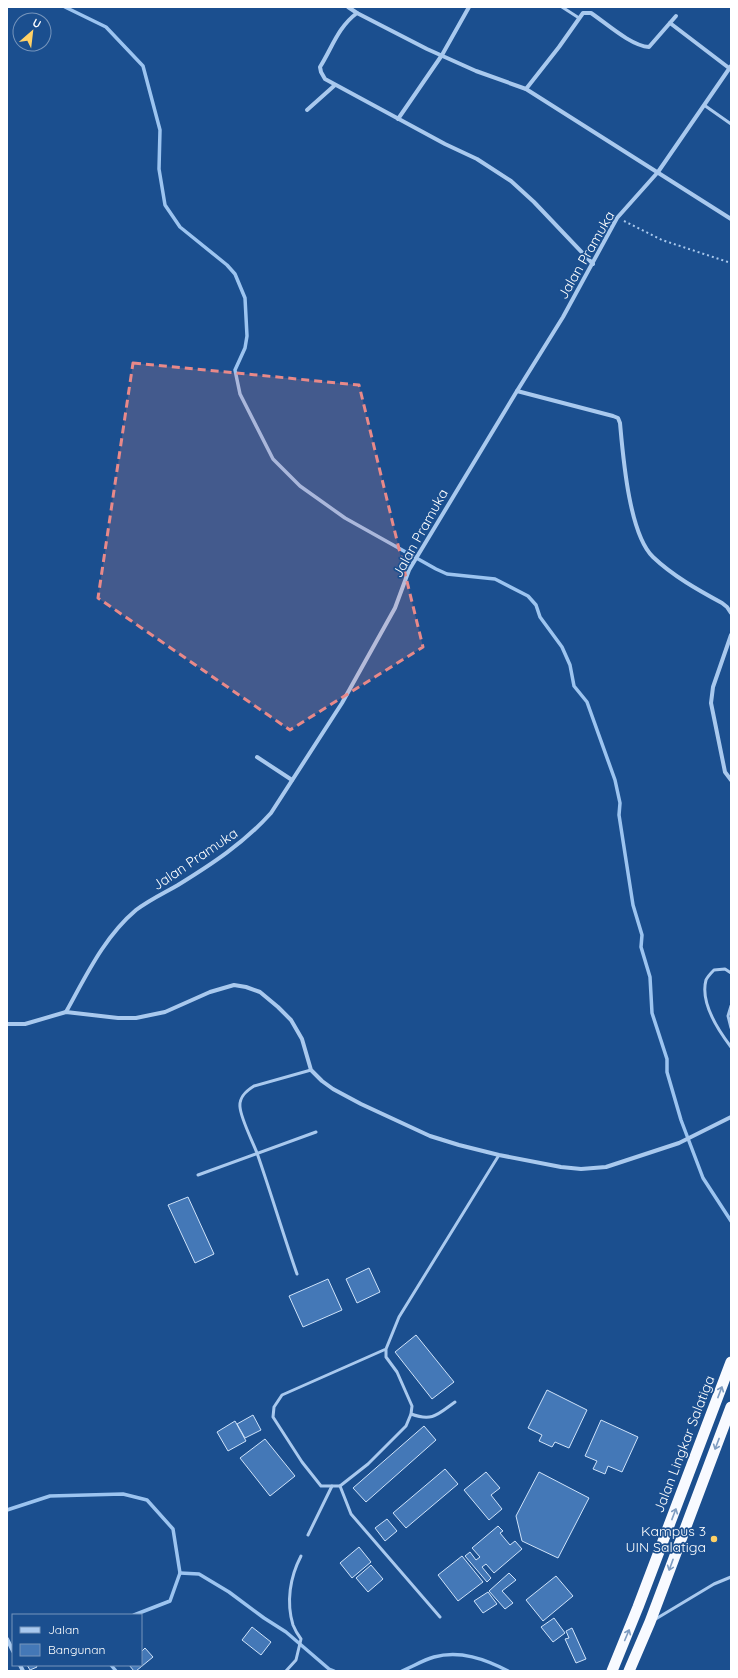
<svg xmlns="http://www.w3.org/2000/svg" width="738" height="1678" viewBox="0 0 738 1678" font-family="Quicksand,sans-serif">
	<rect width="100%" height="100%" fill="#1b4f8f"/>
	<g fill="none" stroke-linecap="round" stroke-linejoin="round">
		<g stroke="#9cc4f0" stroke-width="3.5">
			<path d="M65,7l41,20 37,39 17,64 -1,39 6,36 15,22 47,38 8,9 10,24 2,38 -2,12 -10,22 5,24 33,65 27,27 45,32 91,51 11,5 48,5 33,17 8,9 4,12 22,30 8,18 4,21 13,16 28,78 5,23 -1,12 14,90 9,30 -1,12 9,30 2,36 15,46v13l14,48 22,58 28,43"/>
			<path d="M7,1510l43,-14 73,-2 24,6 26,29 7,44 -10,28 -36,14"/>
			<path d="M180,1573l19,1 30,18 35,26 22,14 43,37 5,2"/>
			<path d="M111,1665l5,6"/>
			<path d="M402,1671c10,-4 21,-11 32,-14 26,-7 51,2 74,14"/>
		</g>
	</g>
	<g fill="#4478b7" stroke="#cfe3fa">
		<path d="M188,1197l26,57 -19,9 -27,-58z"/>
		<path d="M369,1268l11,24 -23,11 -11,-24z"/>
		<path d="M328,1279l14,31 -39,17 -14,-31z"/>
		<path d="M416,1335l38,47 -22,17 -37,-47z"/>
		<path d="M547,1390l40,20 -18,38 -14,-6 -3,5 -13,-6 3,-6 -14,-7z"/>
		<path d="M253,1415l8,15 -16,8 -8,-14z"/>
		<path d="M601,1420l37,17 -16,35 -14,-6 -3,8 -12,-5 4,-8 -12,-5z"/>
		<path d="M235,1421l11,20 -18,10 -11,-19z"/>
		<path d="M424,1426l12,14 -70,62 -13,-14z"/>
		<path d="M265,1439l30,37 -25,20 -30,-38z"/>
		<path d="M445,1469l13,15 -52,44 -13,-15z"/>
		<path d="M486,1472l14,16 -9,7 11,14 -13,11 -25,-30z"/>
		<path d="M539,1472l50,26 -31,60 -36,-17 -6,-25z"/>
		<path d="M387,1519l10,12 -12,10 -10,-13z"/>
		<path d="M498,1526l5,5 -3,2 10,12 5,-4 7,8 -28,24 -8,-9 -4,3 9,11 -4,4 -22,-26 5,-4 6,8 4,-3 -8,-9z"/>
		<path d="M359,1547l12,15 -19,16 -12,-15z"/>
		<path d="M462,1556l21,26 -25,19 -20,-26z"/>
		<path d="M371,1565l12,14 -15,13 -12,-14z"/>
		<path d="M509,1573l7,7 -14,11 11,12 -8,6 -16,-18z"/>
		<path d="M556,1576l17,20 -30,25 -17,-21z"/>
		<path d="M488,1592l9,12 -14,9 -9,-12z"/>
		<path d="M554,1618l11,15 -12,9 -12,-15z"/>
		<path d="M252,1627l19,15 -10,13 -19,-15z"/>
		<path d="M572,1628l14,31 -10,4 -11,-24 4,-1 -3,-7z"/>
		<path d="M145,1648l8,9 -17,14h-2l-5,-6h12v-13z"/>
		<path d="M27,1665h9l1,2 -7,3z"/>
	</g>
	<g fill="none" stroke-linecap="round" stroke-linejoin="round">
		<path stroke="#a9c9ee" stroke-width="2" stroke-dasharray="2 3" stroke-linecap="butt" d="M624,221l38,19 66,22"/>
		<g stroke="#a9c9ee" stroke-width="3">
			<path d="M562,7l17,11"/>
			<path d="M704,105l27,19"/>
			<path d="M731,973l-6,-4 -11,1c-3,3 -6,6 -8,10 -6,22 12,50 25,67"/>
			<path d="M731,1006l-3,10 3,12"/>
			<path d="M198,1175l118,-43"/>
			<path d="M297,1274c-14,-40 -26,-81 -40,-121 -5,-13 -16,-34 -17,-46 -1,-10 6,-16 14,-21l57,-16"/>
			<path d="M386,1349l-104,46 -8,12 -1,10 29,45 19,24h19l28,-22 38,-38 5,-12 1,-8 -15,-34 -11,-15v-8l13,-32 100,-162"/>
			<path d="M411,1414c22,8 27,0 44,-12"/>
			<path d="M340,1486l11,28 89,103"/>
			<path d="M308,1535l24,-49"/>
			<path d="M654,1620l60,-36 17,-7"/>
			<path d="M286,1671l10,-11 5,-21c-3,-4 -6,-9 -8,-14 -7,-23 -3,-48 8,-69"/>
		</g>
		<g stroke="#a9c9ee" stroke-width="4">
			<path d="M348,7l9,6"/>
			<path d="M670,23l59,45"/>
			<path d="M526,89l33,-42 24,-34h8c15,10 40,33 58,34l27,-31"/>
			<path d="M307,110l28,-25"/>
			<path d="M398,119l44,-64 27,-48"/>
			<path d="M593,264l-59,-62 -23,-21 -34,-22 -32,-15 -120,-65 -4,-7 -1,-5c12,-19 18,-40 37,-54l70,36 49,22 50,18 205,130"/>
			<path d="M517,391l96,25 5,2 2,5c3,33 9,111 33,134 20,19 45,33 69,46l5,4 4,6"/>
			<path d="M731,635l-18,52 -2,16 14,69 6,8"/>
			<path d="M257,757l35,23"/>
			<path d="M66,1012c20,-36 38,-75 70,-102 13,-10 28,-17 42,-25 34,-21 66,-42 93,-72l71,-110 53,-95 14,-38 108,-179 46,-74 54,-99 41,-46 73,-106"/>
			<path d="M7,1024h18l41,-12 52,6h18l29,-6 45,-20 24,-7 12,2 14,5 18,15 13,13 11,19 9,31 11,11 11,8 28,15 69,32 29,9 40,10 62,12 20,2 25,-2 73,-24 52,-26"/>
			<path d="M7,1639l6,12"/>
			<path d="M20,1665l3,6"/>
		</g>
		<g stroke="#f8faff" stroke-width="11">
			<path d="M612,1671l26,-64 93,-245"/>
			<path d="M629,1671l21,-49 81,-215"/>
		</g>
	</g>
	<defs><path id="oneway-shaft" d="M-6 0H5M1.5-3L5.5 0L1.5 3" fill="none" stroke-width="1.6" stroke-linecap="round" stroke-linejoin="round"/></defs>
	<g stroke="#7e9cc1">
		<use href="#oneway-shaft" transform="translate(720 1392) rotate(-69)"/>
		<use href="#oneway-shaft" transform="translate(717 1444) rotate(111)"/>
		<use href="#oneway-shaft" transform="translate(674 1514) rotate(-69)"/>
		<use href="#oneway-shaft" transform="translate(671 1565) rotate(110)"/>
		<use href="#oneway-shaft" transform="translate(627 1635) rotate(-67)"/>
	</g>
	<path fill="#e88989" fill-opacity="0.2" stroke="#e88989" stroke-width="3" stroke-dasharray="8 5" stroke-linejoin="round" d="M133,363l226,22 64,262 -133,83 -192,-132z"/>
	<circle fill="#ffd166" stroke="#1b4f8f" stroke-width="1.5" cx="714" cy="1539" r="4"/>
	<g text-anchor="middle" stroke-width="3.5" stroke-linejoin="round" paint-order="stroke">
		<g font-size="14" fill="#fff" stroke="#1b4f8f">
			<text transform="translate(586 255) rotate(-60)" y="5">Jalan Pramuka</text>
			<text transform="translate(420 533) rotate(-61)" y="5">Jalan Pramuka</text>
			<text transform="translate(195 859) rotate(-34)" y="5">Jalan Pramuka</text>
			<text transform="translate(684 1444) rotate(-69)" y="5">Jalan Lingkar Salatiga</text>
		</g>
		<g font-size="14" fill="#fff" stroke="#1b4f8f" text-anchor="end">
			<text x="706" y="1536">Kampus 3<tspan x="706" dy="16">UIN Salatiga</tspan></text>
		</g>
	</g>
	<rect width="738" height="1678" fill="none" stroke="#ffffff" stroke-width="16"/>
	<rect x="12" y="1614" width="130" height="52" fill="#1b4f8f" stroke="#7695bc"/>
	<rect x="20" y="1627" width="20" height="6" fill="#a9c9ee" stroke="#7695bc"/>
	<text x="48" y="1634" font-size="12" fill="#ffffff">Jalan</text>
	<rect x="20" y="1644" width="20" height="12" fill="#4478b7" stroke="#7695bc"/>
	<text x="48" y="1654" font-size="12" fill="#ffffff">Bangunan</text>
	<g transform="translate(32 32) rotate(28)"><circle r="19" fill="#1b4f8f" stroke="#7695bc"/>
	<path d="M0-3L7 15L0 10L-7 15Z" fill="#ffd166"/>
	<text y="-6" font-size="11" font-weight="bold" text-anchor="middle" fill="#ffffff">U</text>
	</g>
</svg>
